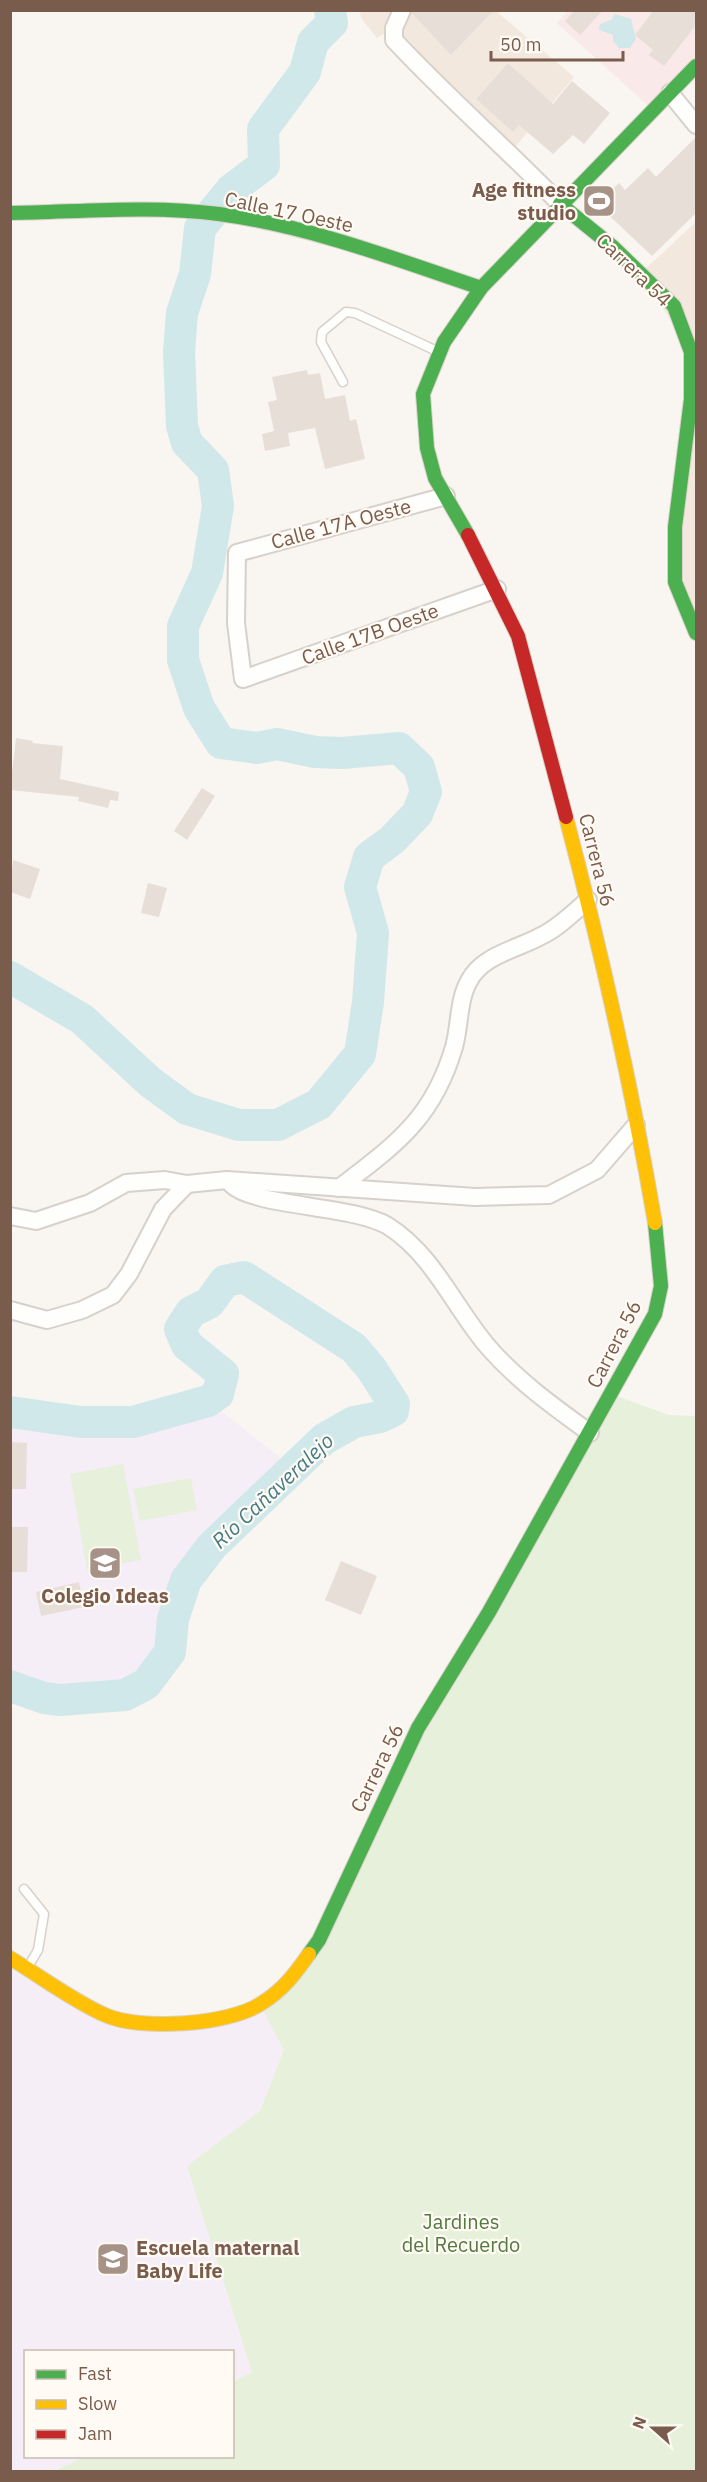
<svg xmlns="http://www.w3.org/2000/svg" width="707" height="2482" viewBox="0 0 707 2482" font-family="'IBM Plex Sans',sans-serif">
	<rect width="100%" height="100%" fill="#f9f5f0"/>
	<g fill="#f2e8de" fill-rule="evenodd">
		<path d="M360,11h136l78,66 -64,76 -117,-125 -16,10 -16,-20zM508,63l36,34 -31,35 -37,-33z"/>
		<path d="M696,222v411l-21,-51 16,-230 -50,-79z"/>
	</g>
	<g fill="#f6eef6">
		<path d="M208,1401l87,68 -83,77 -26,34 -8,20 -8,52 -5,8 -19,24 -21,11 -65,5 -16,-2 -33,-12 -1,-274 71,10h52z"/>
		<path d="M10,1958l67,43 75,23 108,-19 24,45 -24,61 -73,55 65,206 -19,10 -1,-30h-206v104l57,1 -31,14h-41z"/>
	</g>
	<path fill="#fae9e9" d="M568,11h128v55l-43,44 -96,-87z"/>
	<g fill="#e7f0db">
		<path d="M611,1394l58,21 27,1v1055l-644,1 31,-15 149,-1 1,-74 19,-10 -65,-206 73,-55 24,-61 -24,-45 29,-22 79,-151z"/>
		<path d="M123,1464l18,96 -54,10 -17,-96z"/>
		<path d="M191,1478l6,32 -57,11 -7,-32z"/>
	</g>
	<path fill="#d0e8ea" d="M615,14l16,5 5,20 -6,9h-11l-6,-7v-6l-14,-5 1,-6 11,-4z"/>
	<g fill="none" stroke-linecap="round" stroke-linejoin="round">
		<g stroke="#d0e8ea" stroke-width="32">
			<path d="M10,977l72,42 68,63 37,27 52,16h39l41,-21 41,-50 8,-52 5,-69 -13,-46 9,-30 23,-17 25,-26 9,-22 -7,-25 -20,-19 -57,5 -27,-1 -38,-8 -20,4 -36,-5 -22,-35 -16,-48v-34l24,-53 11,-67 -5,-36 -26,-27 -5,-17 -3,-74 3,-39 13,-39 5,-46 32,-39 32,-24 -1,-36 42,-57 8,-30 19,-19 -2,-13"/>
			<path d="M10,1412l71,10h52l75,-21 10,-7 5,-20 -36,-29 -7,-16 11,-17 18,-9 16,-22 19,-4 110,71 17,20 23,36 -1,7 -13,6 -26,5 -30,17 -112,107 -26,34 -13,39 -3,33 -24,32 -21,11 -65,5 -16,-2 -34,-12"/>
		</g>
	</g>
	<g fill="#e6ded7">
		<path d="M412,10h82l-43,45 -39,-42z"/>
		<path d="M575,10h28l-23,25 -15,-14z"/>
		<path d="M654,10h42v15l-32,41 -15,-11 4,-5 -18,-15z"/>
		<path d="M508,63l45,41 19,-23 38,32 -26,31 -11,-9 -20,19 -34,-29 -6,7 -37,-33z"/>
		<path d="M696,137v76l-44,43 -55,-52 22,-21 6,7 23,-22 8,9z"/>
		<path d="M307,370l1,5 12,-2 5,26 20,-4 5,26 6,-2 9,40 -40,10 -10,-41 -27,5 2,13 -25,5 -3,-17 12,-3 -6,-29 9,-2 -5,-23z"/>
		<path d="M16,738l17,3 -1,2 31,3 -3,33 59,13 -1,9 -8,-1 -2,8 -30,-7 1,-4 -69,-7z"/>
		<path d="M202,788l13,8 -28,44 -13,-9z"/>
		<path d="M13,860l27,9 -10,30 -20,-7z"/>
		<path d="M148,883l19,5 -8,29 -18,-4z"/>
		<path d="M10,1442l17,1 -1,46h-16z"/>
		<path d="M10,1527h18l-1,45h-17z"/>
		<path d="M341,1561l36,15 -16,39 -36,-15z"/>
		<path d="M79,1582l5,25 -43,9 -5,-24z"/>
	</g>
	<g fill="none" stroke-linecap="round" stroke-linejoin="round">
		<g stroke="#d7d1cb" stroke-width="11">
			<g id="lane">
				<path d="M343,382l-22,-40 1,-10 24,-20 9,1 84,39"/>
				<path d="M24,1889l20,25 -6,36 -10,17"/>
			</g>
		</g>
		<g stroke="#d7d1cb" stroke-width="20">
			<g id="street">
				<path d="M402,10l-8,18v12c53,57 112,108 166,164"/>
				<path d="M670,93l26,32"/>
				<path d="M446,496l-209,57 -1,70 7,56 254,-90"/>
				<path d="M231,1184c22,23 122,21 157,42 46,29 67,83 101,122 30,34 65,59 101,85"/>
				<path d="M339,1188c56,-43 94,-69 115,-141 6,-21 4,-47 15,-66 13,-26 49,-32 72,-45 17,-8 32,-23 47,-36"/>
				<path d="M10,1216l26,5 54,-18 36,-20 39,-3 22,4 40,-4 248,17 74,-2 48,-25 39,-45"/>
				<path d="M10,1310l37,10 35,-10 31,-15 16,-21 34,-65 24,-25"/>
			</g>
		</g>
		<g stroke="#d9d2cb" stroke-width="16">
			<g id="fast">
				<path d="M560,204l53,43 61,59 17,46v47l-16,128v55l21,51"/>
				<path d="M10,213c69,-1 140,-8 209,1 90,12 176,45 262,74"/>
				<path d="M468,535l-33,-57 -8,-30 -4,-54 21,-52 37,-54 215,-222"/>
				<path d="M309,1954l10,-14 99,-212 71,-116 166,-298 6,-28 -6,-63"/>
			</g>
		</g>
		<g stroke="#d9d2cb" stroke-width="16">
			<g id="slow">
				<path d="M566,817c35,134 66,270 89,406"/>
				<path d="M10,1958c30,18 63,43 95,57 35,16 125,10 157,-12 21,-13 33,-29 47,-49"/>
			</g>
		</g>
		<g stroke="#d9d2cb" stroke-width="16">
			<path id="jam" d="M468,535l50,101 48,181"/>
		</g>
		<use href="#lane" stroke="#fefefd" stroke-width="8"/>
		<use href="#street" stroke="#fefefd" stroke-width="16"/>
		<use href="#fast" stroke="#4caf50" stroke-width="14"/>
		<use href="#slow" stroke="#ffc107" stroke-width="14"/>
		<use href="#jam" stroke="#c62828" stroke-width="14"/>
	</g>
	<defs>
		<g id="stadium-square" transform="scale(1.725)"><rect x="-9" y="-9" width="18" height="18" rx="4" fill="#a69286" stroke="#fffaf3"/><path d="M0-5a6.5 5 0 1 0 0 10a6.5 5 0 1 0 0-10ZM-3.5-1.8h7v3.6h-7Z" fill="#fff"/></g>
		<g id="school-square" transform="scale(1.725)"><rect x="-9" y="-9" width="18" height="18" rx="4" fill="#a69286" stroke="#fffaf3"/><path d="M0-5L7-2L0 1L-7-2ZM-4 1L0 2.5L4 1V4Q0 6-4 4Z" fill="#fff"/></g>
	</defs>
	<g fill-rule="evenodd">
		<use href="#stadium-square" x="599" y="201"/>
		<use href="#school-square" x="105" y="1563"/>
		<use href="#school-square" x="113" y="2259"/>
	</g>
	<g text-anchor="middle" stroke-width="4.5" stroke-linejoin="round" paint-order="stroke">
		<g font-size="20" font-weight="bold" fill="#7a5c4d" stroke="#fffaf3" text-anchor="end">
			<text x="576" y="197">Age fitness<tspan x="576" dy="23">studio</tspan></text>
			<text x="105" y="1603" text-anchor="middle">Colegio Ideas</text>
			<text x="136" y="2255" text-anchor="start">Escuela maternal<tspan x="136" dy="23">Baby Life</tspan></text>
		</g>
		<g font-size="20" fill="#7a5c4d" stroke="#fffaf3">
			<text transform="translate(289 212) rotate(12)" y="7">Calle 17 Oeste</text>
			<text transform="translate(634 270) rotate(44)" y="7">Carrera 54</text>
			<text transform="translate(341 524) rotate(-15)" y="7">Calle 17A Oeste</text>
			<text transform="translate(370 634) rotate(-20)" y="7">Calle 17B Oeste</text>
			<text transform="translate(597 860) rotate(76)" y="7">Carrera 56</text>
			<text transform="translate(614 1344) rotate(-63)" y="7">Carrera 56</text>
			<text transform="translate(377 1768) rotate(-64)" y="7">Carrera 56</text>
		</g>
		<g font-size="20" fill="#537a41" stroke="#fffaf3">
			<text x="461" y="2229">Jardines<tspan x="461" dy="23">del Recuerdo</tspan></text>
		</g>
		<g font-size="21" font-style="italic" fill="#437c86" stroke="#fffaf3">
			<text transform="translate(273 1491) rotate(-43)" y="7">Río Cañaveralejo</text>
		</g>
	</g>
	<rect width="707" height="2482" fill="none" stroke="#7a5c4d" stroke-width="24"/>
	<rect x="24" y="2350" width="210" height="108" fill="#fffaf3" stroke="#cabbb1" stroke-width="1.5"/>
	<rect x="36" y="2370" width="30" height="9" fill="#4caf50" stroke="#cabbb1" stroke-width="1.5"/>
	<text x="78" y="2380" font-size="18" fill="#7a5c4d">Fast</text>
	<rect x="36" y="2400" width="30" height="9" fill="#ffc107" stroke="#cabbb1" stroke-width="1.5"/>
	<text x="78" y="2410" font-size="18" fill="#7a5c4d">Slow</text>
	<rect x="36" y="2430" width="30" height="9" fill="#c62828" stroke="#cabbb1" stroke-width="1.5"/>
	<text x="78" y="2440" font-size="18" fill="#7a5c4d">Jam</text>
	<g transform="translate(653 2428) rotate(291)" stroke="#fffaf3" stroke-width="4.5" paint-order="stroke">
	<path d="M0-4.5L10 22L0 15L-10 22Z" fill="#7a5c4d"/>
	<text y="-9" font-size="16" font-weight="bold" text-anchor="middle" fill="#7a5c4d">N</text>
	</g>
	<path d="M491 51v9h132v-9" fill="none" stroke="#7a5c4d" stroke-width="3"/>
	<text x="500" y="51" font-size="18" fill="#7a5c4d" stroke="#fffaf3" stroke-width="4.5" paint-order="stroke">50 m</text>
</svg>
